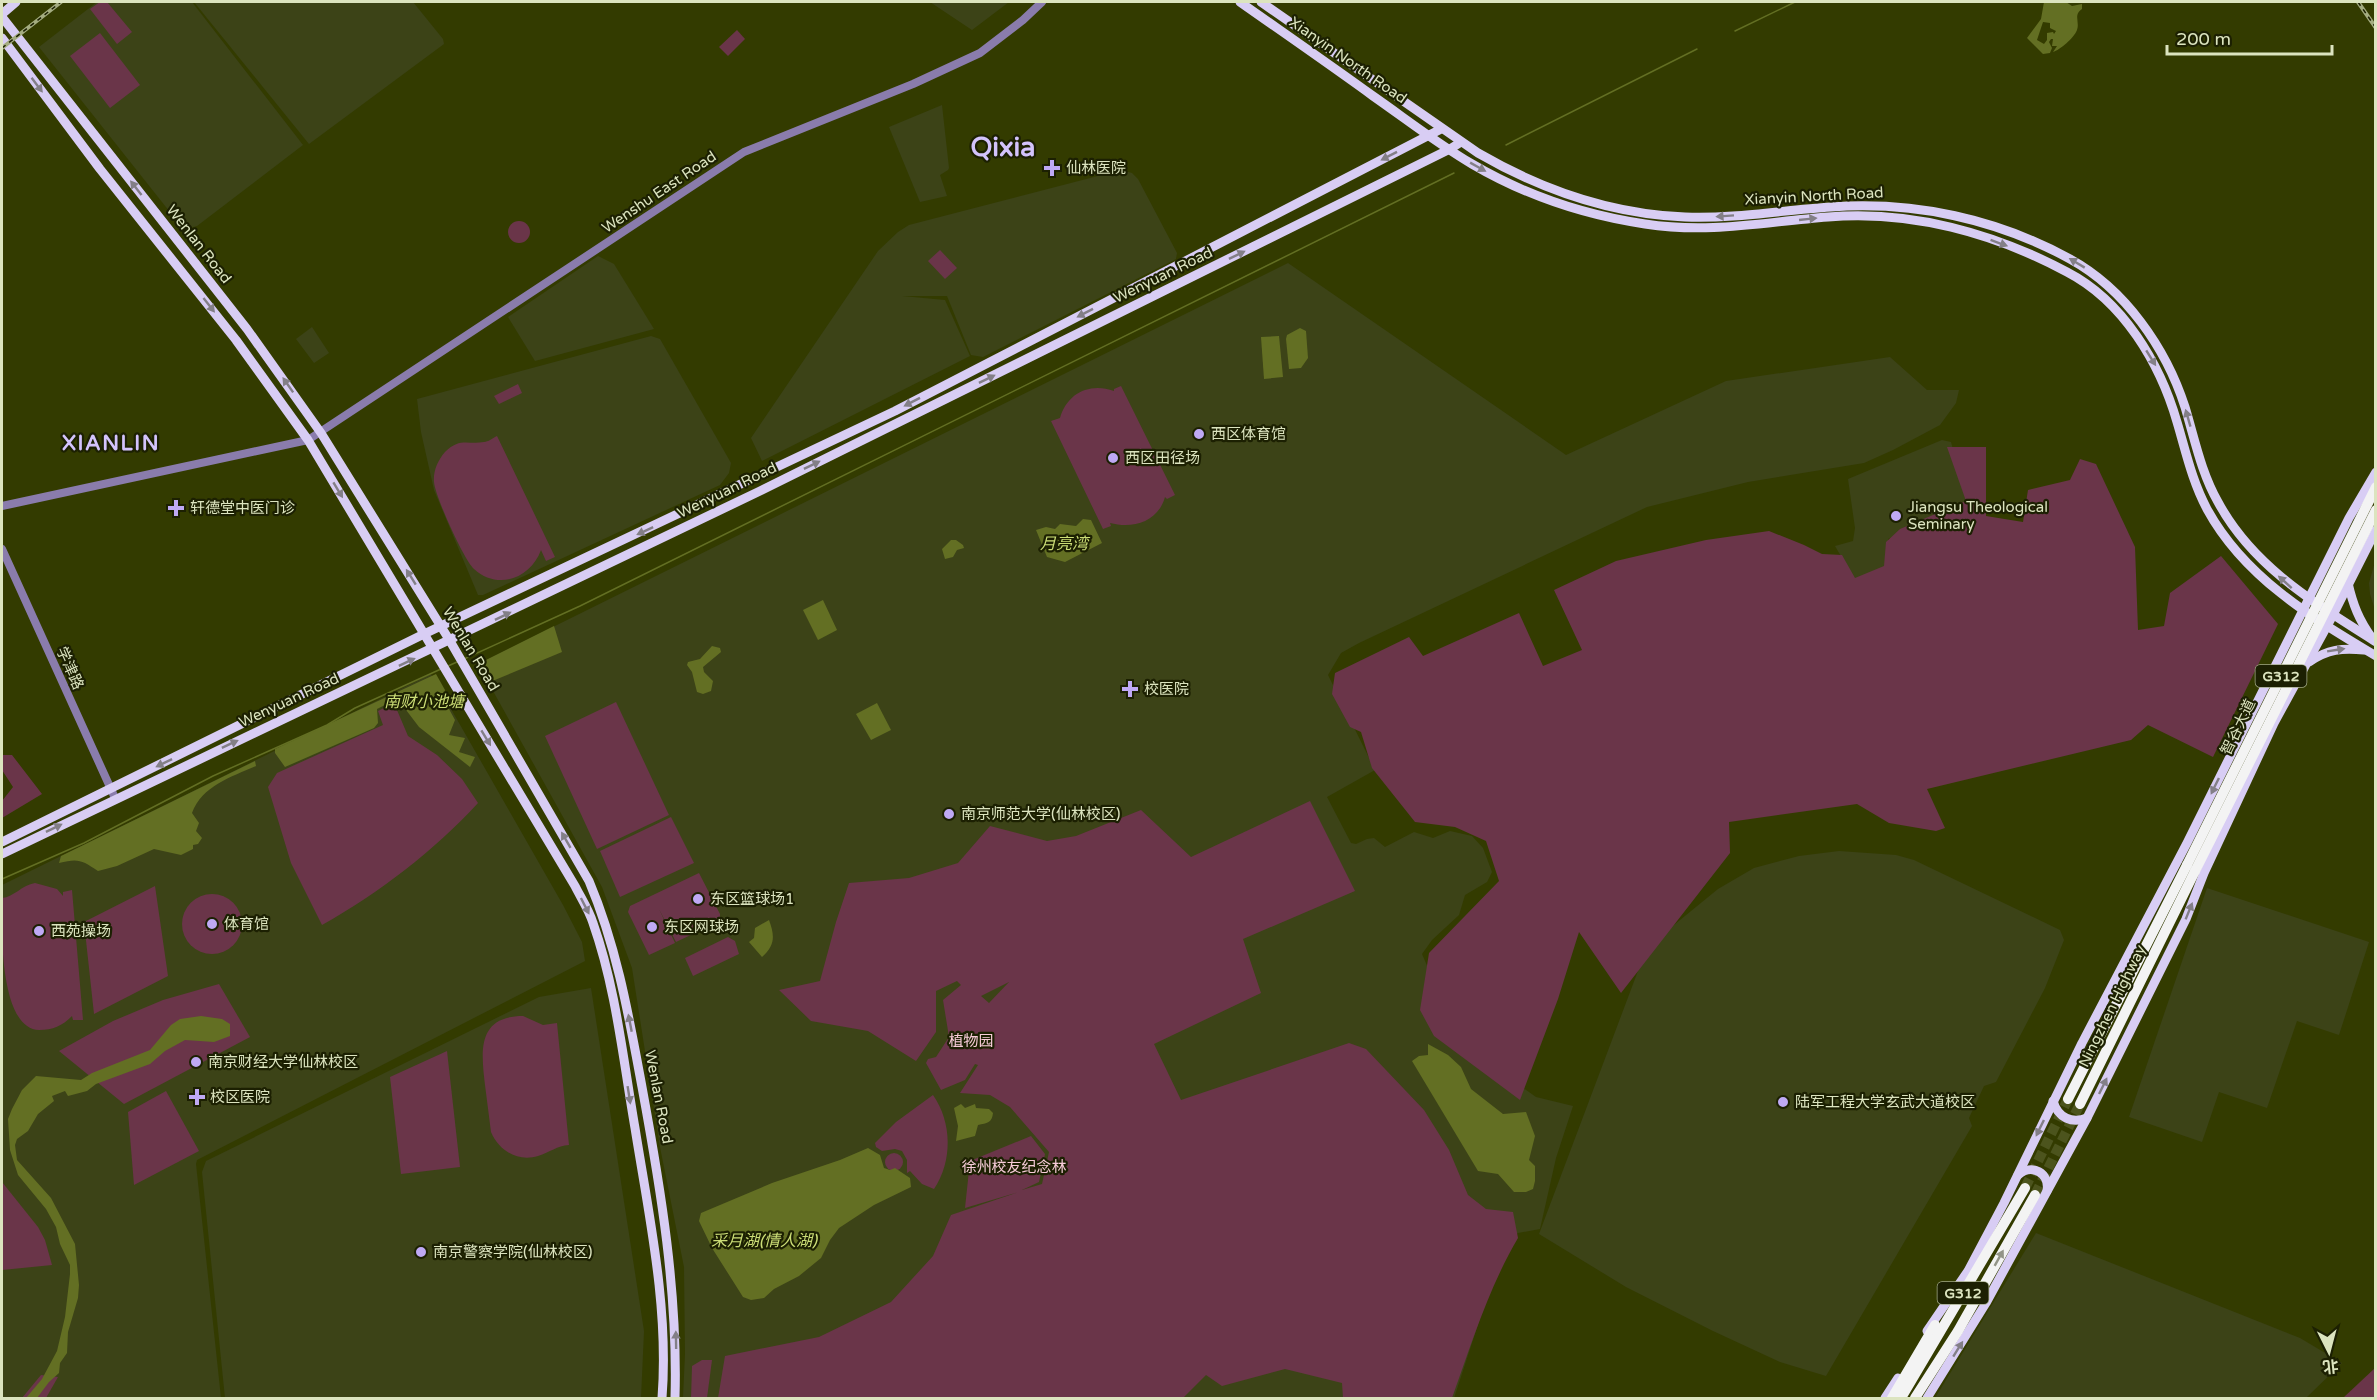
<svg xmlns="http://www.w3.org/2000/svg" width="2377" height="1400" viewBox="0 0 2377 1400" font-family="'Varela Round','Noto Sans SC',sans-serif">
	<rect width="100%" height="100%" fill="#333b00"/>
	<g fill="#3c4317">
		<path d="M97,2h95l111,143 -106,81 -7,2 -9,-2 -142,-179z"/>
		<path d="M194,2h219l30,37 1,5 -135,100z"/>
		<path d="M930,2h79l-37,28z"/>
		<path d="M942,105l7,63 -1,2 -8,5 7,21 -27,6 -31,-75z"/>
		<path d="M1121,170l11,3 6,6 39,74 -1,6 -193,98 -12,-2 -24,-59h-45l43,4 25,56 -208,105 -11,-23 127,-187 20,-19 11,-7z"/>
		<path d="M598,256l16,8 40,65 -119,32 -27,-44z"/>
		<path d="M1288,263l278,192 160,-74 164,-24 37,33h32l-3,13 -16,22 -47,25 -29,13 -116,19 -101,25 -288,136 -18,10 -13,22 47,95 -48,27 24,46 5,1 11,-5 7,-1 11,9 29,-15 19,6 17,-7 22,5 11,12 9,24 -5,10 -22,13 -6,20 -27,25 -10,14 28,65 6,22 80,56 37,9 -17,52 -16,71 -22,4 -13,9 -51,156h-771l2,-44 -1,-87 -24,-120 -28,-179 -30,-81 -124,-223z"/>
		<path d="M312,327l17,26 -15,10 -18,-24z"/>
		<path d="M651,336l9,3 71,124 -2,10 -9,12 -237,110h-5l-44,-105 -13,-58 -4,-33z"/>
		<path d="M1942,440l9,2 16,61 -79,36 6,27 -39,14 -20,-34 18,-5 2,-13 -7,-49z"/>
		<path d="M2375,562v48l-5,-16 -1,-11z"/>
		<path d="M431,674l132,231 19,37 3,19 -388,199 -1,4 25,234h-219v-513z"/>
		<path d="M1839,851l57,4 18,5 146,70 4,10 -19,48 -49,94 -12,4 -15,32 3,8 -146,250 -46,-14 -67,-31 -87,-44 -87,-53 108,-287 71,-58 36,-21 45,-12z"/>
		<path d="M2207,888l162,54 -30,93 -42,-14 -30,87 -48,-16 -17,50 -73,-25z"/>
		<path d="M591,988l53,343 -3,67h-416l-23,-226 4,-11 333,-164z"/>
		<path d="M2036,1233l264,105 42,25 -36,35h-371z"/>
	</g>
	<g fill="#6a3549" fill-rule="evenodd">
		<path d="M100,2h7l25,30 -15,12 -27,-35z"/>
		<path d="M737,30l8,9 -17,17 -9,-9z"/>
		<path d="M100,33l40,52 -30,23 -40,-52z"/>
		<circle cx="519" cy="232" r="11"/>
		<path d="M940,250l17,18 -12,11 -17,-18z"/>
		<path d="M518,384l4,9 -23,11 -5,-8z"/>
		<path d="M1121,386l54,109 -8,4 -2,-2c-7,25 -32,32 -55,26l1,3 -8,3 -52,-108 9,-3c7,-25 30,-36 54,-27v-2z"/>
		<path d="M497,436l58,121 -9,4 -5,-11c-10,28 -43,41 -67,19 -10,-9 -39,-73 -40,-87 -1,-11 4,-22 11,-30 15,-15 23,-7 39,-10 4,0 9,-4 13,-6z"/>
		<path d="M1947,447h39v69l37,6 5,-32 42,-10 10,-21 16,5 39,83 3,83 26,-4 6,-33 51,-37 57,68 -65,133 -65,-32 -17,15 -204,49 18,39 -9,3 -47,-8 -32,-19 -128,18 1,31 -109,140 -42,-61 -21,67 -38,101 -86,-64 -14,-26 9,-57 70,-72 -13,-40 -31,-14 -40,-5 -43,-54 -11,-36 -11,-5 -18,-33 3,-21 74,-36 14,19 96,-43 24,53 39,-16 -28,-60 62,-29 90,-21 63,-9 35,14 18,9 20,1 13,23 29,-12 2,-24 14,-13 66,-28z"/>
		<path d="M616,702l53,113 -72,34 -52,-113z"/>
		<path d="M394,703l14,33 29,19 25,24 16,24c-44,48 -99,90 -156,122l-31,-62 -23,-76 9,-14 106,-48 -5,-14z"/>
		<path d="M2,755h10l30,39 -40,24v-17l11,-14 -11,-17z"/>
		<path d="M1310,801l45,90 -112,48 18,54 -107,51 27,56 168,-57 17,6 58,61 25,40 19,45 18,14 27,3 5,26c-29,49 -47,107 -66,160h-109l-1,-15 -57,-14 -63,17 -16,-11 -23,23h-465l7,-42 94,-19 72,-35 42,-46 18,-41 68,-23 -54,16 5,-47 61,-25 14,18 -6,28 -17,8 20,-6 7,-32 -39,-45 -20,-12 -30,-2 18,-28 -3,-1 -10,16 -24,10 -15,-27 2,-4 8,-2 13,-20 -6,-37 18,-15 -4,-4 -21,10v41l-20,29 -48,-30 -57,-10 -32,-31 41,-9 16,-59 13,-39 60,-5 49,-15 32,-37 57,15 29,-5 65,-26 50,47zM1009,982l-20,21 -8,-7z"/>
		<path d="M671,817l23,46 -74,34 -20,-46z"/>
		<path d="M699,873l21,41v7l-44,21 -17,-33 16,34 -26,12 -21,-43 2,-6z"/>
		<path d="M35,883l22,6 6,7v-4l9,-2 11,130h-10l-1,-4c-10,10 -19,14 -33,14 -39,-1 -38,-99 -37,-132 12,-1 20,-13 33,-15z"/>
		<path d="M155,886l13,90 -74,38 -10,-92z"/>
		<circle cx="212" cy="924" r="30"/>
		<path d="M728,937l7,4 4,13 -46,22 -8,-18z"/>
		<path d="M219,984l31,53 -126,67 -65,-53 54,-30 50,-21z"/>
		<path d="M523,1016l20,9 14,-2 12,122c-12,1 -19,7 -31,11 -20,6 -39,-5 -47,-24 -2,-16 -4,-31 -6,-47 -4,-34 -8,-69 38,-69z"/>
		<path d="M447,1051l13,116 -59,7 -11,-97z"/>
		<path d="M166,1091l33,60 -65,34 -6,-73z"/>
		<path d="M933,1095c19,27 20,66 1,94l-12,-5 -12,-13 -3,2v-13l-5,-9 -7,-2 -13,2 -6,-4 -1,-4 21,-21z"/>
		<circle cx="894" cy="1162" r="9"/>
		<path d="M2,1182l36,45 7,13 7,25 -50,5z"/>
		<path d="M702,1360h10l-5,38h-16l1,-32z"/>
		<path d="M2375,1368v30h-32z"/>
		<path d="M41,1375l17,2 -12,21h-24z"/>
	</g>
	<g fill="#636f23" fill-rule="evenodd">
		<path d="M2044,2h22l6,4 10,-2v5c-9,6 -2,13 -5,21 -3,8 -17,20 -24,22l4,-6h-5l1,-7h-2l-2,3 3,6 -2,5 -7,1 -16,-16 14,-19zM2043,22l7,1v5l6,3 -2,3 -1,-2 -6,1v7l-3,4 -7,-4z"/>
		<path d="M1300,328l6,3 2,27 -7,10 -12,1 -3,-30 1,-4z"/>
		<path d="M1279,336l4,41 -19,2 -3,-42z"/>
		<path d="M1083,519l8,1 11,23 -37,19 -18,-5 -11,-27 10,-3 9,2 5,-5 16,2z"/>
		<path d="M951,540h5l7,5 1,3 -7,2 -4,7 -8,2 -3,-10z"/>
		<path d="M823,600l14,30 -19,10 -15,-30z"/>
		<path d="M554,626l8,26 -72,30 -12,-18z"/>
		<path d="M712,646l8,2 1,4 -18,15 1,5 9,9 -2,10 -8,3 -6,-2 -5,-20 -5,-7 1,-3 12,-3z"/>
		<path d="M436,674l9,16 -2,8 12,22 -6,15 16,3 -6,14 16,5 -5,10 -51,-40 -19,-25 -5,-2 -18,9 1,14 -4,5 -89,39 -10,-14v-4z"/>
		<path d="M877,703l14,27 -20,10 -15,-26z"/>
		<path d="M255,761l1,5c-25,11 -54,20 -64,47l7,10 -3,8 6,7 -4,6 -5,1v4l-12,6 -27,-6 -37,17 -19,5c-16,-11 -20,-13 -39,-8l2,-7z"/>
		<path d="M769,920c6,16 6,25 -7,37l-13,-15 5,-4 1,-10z"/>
		<path d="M201,1016l21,3 8,5v12l-16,6 -29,-2 -20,11 -15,13 -54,20 -9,7 -19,5 -3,-5 -13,5 2,5 -16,13 -10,17 -11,8 -2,6 2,15 34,38 24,46 4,41 -1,13 -10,34 -1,21 -7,10 -1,10 -10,9 -12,16h-11l16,-19 15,-28 8,-34 5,-43v-9l-10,-21 -4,-17 -10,-18 -28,-34 -8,-25 -2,-31 4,-10 10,-19 14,-14 45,4 11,-7 58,-23 21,-25 9,-6z"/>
		<path d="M1428,1044l20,11 13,12 10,22 32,25 23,-2 9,24 -6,24 6,6v15l-2,8 -7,3h-12l-16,-18 -20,-3 -66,-110 7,-5 9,-1z"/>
		<path d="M961,1104l4,4 10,-4 1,4 13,1 4,4c-1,10 -6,10 -15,12l-3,11 -19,5 2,-15 -4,-18z"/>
		<path d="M868,1148l12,7 4,13 6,2 5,-2 15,10 1,9 -37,18 -35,23 -9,12 -9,18 -22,18 -25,13 -10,9 -13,2 -8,-3 -31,-49 -13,-27 2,-8 71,-30 68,-23z"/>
	</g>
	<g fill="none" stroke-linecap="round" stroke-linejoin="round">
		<g stroke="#636f23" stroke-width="1.5">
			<path d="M1735,31l60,-29"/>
			<path d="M1506,145l191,-96"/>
			<path d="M464,659l116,-53 874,-433"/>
			<path d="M448,666l9,-4"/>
			<path d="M2,879l82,-36 129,-67 114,-51 28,-17 86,-39"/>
		</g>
		<g stroke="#4c541d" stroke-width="10" stroke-dasharray="10 5" stroke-linecap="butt">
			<path d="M2025,1188l43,-89"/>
			<path d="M2035,1195l45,-91"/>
		</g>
		<g stroke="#8a7cac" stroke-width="8">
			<path d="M2,506l306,-66 436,-288 169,-68 67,-31 43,-33 19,-18"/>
			<path d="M2,549l113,249"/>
		</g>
		<g stroke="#d8cdf4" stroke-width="9">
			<path d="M1240,2c44,31 89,62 133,94 33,23 65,48 99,68 53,31 112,51 173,60 66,10 118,-2 183,-7 83,-7 166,16 239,55 56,29 93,91 110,150 9,30 15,59 30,87 37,68 104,108 169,147"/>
			<path d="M1261,2l217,151c64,37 133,61 207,64 49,2 98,-7 146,-10 84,-6 166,12 239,52 55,30 96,89 115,148 10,33 16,65 33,95 35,65 97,101 158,140"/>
			<path d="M2,14l14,-12"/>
			<path d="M2,17l245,312 74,104 129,208 139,240c28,66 40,136 53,206 19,103 36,206 33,311"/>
			<path d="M2,38l98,131 136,171 72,100 267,446c6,12 14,24 18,37 23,65 30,136 42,205 14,88 34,180 27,270"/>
			<path d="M2348,583c5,22 11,37 24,55"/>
			<path d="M2309,662c19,-13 33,-14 55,-12"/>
			<path d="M2,842l422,-208 471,-223 546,-282"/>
			<path d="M2,854l758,-363 690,-342 11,-7"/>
			<path d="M2053,1101c5,17 19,23 34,17"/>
			<path d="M2018,1175c14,-12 32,-2 29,16"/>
			<path d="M1927,1331l41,-60 36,-68 78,-160 105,-200 162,-325 27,-46"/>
			<path d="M1885,1398l13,-20"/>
			<path d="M1927,1398l59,-95 101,-185 99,-199 18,-46 70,-150 59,-108 43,-85"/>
		</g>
		<g stroke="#f3f3f3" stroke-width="10">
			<path d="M2068,1099l119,-234"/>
			<path d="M2080,1104l115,-233"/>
			<path d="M1892,1398l43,-73"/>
			<path d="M1901,1398l124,-210"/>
			<path d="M1915,1398l43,-67 77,-136"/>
		</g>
		<g stroke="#a4ac80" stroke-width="4">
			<g id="rail">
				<path d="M2358,2l18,26"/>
				<path d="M2,48l59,-46"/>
			</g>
		</g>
		<use href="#rail" stroke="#1c2002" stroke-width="1.5" stroke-dasharray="4.5" stroke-linecap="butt"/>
		<g stroke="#f3f3f3" stroke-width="10">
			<path d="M2187,865l189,-378"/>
			<path d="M2195,871l181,-361"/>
		</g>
	</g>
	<defs><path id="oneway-solid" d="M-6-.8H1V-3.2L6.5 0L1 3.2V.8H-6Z" transform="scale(1.5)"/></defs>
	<g fill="#837f87">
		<use href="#oneway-solid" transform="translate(37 85) rotate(53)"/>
		<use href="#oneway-solid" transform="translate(1389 156) rotate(153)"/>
		<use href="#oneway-solid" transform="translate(1478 167) rotate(29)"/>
		<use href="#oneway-solid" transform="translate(136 188) rotate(-128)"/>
		<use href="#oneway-solid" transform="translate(1725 216) rotate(176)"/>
		<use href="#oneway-solid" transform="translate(1808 219) rotate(-6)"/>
		<use href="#oneway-solid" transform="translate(1999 243) rotate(20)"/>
		<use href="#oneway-solid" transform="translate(1237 255) rotate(-26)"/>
		<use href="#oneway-solid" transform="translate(2077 263) rotate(-149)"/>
		<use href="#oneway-solid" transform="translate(209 305) rotate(52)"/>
		<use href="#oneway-solid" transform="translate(1085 313) rotate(153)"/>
		<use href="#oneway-solid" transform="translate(2151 358) rotate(58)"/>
		<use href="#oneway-solid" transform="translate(987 379) rotate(-26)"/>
		<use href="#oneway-solid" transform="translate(288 385) rotate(-125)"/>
		<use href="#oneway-solid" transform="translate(912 402) rotate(153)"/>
		<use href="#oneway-solid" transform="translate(2188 418) rotate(-106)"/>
		<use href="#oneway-solid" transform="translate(812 465) rotate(-26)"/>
		<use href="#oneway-solid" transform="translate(338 490) rotate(59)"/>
		<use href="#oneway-solid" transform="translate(645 531) rotate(155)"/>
		<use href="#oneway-solid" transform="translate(411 577) rotate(-122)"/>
		<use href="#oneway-solid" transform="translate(2285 582) rotate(-138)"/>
		<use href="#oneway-solid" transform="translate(503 616) rotate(-26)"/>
		<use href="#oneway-solid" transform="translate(2336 650) rotate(-9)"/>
		<use href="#oneway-solid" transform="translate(407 662) rotate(-25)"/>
		<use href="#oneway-solid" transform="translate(486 738) rotate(59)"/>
		<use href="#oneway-solid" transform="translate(230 744) rotate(-25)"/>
		<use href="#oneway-solid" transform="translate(164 763) rotate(154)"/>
		<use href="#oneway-solid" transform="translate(2215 786) rotate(116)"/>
		<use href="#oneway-solid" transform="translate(54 828) rotate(-26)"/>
		<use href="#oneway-solid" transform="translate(566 840) rotate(-120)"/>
		<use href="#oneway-solid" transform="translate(585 906) rotate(63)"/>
		<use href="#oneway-solid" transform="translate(2189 911) rotate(-68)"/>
		<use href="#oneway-solid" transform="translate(630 1023) rotate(-101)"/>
		<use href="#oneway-solid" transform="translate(2103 1086) rotate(-64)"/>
		<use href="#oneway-solid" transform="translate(629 1095) rotate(81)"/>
		<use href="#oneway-solid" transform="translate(2040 1128) rotate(116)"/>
		<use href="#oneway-solid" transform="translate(676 1340) rotate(-91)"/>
		<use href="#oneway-solid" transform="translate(1958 1349) rotate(-58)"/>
	</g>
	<use fill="#929487" href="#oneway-solid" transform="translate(1999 1258) rotate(-61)"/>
	<g fill="#bfa9f4" stroke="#1c2002" stroke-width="2">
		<path d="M1049 159h6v6h6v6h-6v6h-6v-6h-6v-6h6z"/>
		<circle cx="1199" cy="434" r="6"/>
		<circle cx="1113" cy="458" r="6"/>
		<path d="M173 499h6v6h6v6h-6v6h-6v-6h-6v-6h6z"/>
		<circle cx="1896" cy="516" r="6"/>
		<path d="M1127 680h6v6h6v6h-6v6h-6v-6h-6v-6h6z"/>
		<circle cx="949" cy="814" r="6"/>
		<circle cx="698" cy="899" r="6"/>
		<circle cx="212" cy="924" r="6"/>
		<circle cx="652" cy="927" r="6"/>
		<circle cx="39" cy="931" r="6"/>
		<circle cx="196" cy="1062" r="6"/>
		<path d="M194 1088h6v6h6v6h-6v6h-6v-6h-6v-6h6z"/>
		<circle cx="1783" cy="1102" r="6"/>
		<circle cx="421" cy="1252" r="6"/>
	</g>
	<g text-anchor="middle" stroke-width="4.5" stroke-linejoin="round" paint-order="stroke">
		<g fill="#1c2002" stroke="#a2a986" stroke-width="1.5">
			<rect x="2255.5" y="665" width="51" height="22" rx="4.5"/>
			<rect x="1937.5" y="1282" width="51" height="22" rx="4.5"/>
		</g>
		<g font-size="14" font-weight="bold" fill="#dce4bf">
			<text x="2281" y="681">G312</text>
			<text x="1963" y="1298">G312</text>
		</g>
		<g font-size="15" fill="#dce4bf" stroke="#1c2002">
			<text transform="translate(1348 60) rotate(35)" y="5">Xianyin North Road</text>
			<text transform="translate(659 192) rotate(-34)" y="5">Wenshu East Road</text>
			<text transform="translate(1814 196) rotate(-3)" y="5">Xianyin North Road</text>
			<text transform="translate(199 244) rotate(52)" y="5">Wenlan Road</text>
			<text transform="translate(1163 275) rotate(-26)" y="5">Wenyuan Road</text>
			<text transform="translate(727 490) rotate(-26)" y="5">Wenyuan Road</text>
			<text transform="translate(471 649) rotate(59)" y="5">Wenlan Road</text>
			<text transform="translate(70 668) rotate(66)" y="5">学津路</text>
			<text transform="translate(289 700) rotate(-25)" y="5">Wenyuan Road</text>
			<text transform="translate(2238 727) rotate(-64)" y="5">智谷大道</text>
			<text transform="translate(2112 1006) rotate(-64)" y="5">Ningzhen Highway</text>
			<text transform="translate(659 1097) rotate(79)" y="5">Wenlan Road</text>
		</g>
		<g font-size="15" fill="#dce4bf" stroke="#1c2002" text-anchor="start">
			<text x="1066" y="173">仙林医院</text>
			<text x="1211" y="439">西区体育馆</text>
			<text x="1125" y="463">西区田径场</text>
			<text x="1908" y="512">Jiangsu Theological<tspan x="1908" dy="17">Seminary</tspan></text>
			<text x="190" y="513">轩德堂中医门诊</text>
			<text x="1144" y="694">校医院</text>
			<text x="961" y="819">南京师范大学(仙林校区)</text>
			<text x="710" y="904">东区篮球场1</text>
			<text x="224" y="929">体育馆</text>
			<text x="664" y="932">东区网球场</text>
			<text x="51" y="936">西苑操场</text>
			<text x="208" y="1067">南京财经大学仙林校区</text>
			<text x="210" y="1102">校区医院</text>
			<text x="1795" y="1107">陆军工程大学玄武大道校区</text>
			<text x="433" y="1257">南京警察学院(仙林校区)</text>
		</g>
		<g font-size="15" fill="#f7ccd9" stroke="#1c2002">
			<text x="971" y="1046">植物园</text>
			<text x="1014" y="1172">徐州校友纪念林</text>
		</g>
		<g font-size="16" font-style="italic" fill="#ccde77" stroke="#1c2002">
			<text x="1064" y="549">月亮湾</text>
			<text x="424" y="707">南财小池塘</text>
			<text x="764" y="1246">采月湖(情人湖)</text>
		</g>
		<g font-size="21" font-weight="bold" letter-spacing="1.5" fill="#d3c3fc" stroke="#1c2002">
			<text x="111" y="450">XIANLIN</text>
		</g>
		<g font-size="27" font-weight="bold" fill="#d3c3fc" stroke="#1c2002">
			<text x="1003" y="156">Qixia</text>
		</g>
	</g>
	<rect width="2377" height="1400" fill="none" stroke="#dce4bf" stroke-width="6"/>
	<g transform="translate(2329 1352) rotate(174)" stroke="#1c2002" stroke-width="4.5" paint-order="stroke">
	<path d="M0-4.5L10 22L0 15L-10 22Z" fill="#dce4bf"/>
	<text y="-9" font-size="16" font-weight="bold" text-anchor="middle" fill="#dce4bf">北</text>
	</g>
	<path d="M2167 45v9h165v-9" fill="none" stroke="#dce4bf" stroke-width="3"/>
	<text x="2176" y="45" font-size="18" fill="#dce4bf" stroke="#1c2002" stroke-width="4.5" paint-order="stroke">200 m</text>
</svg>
